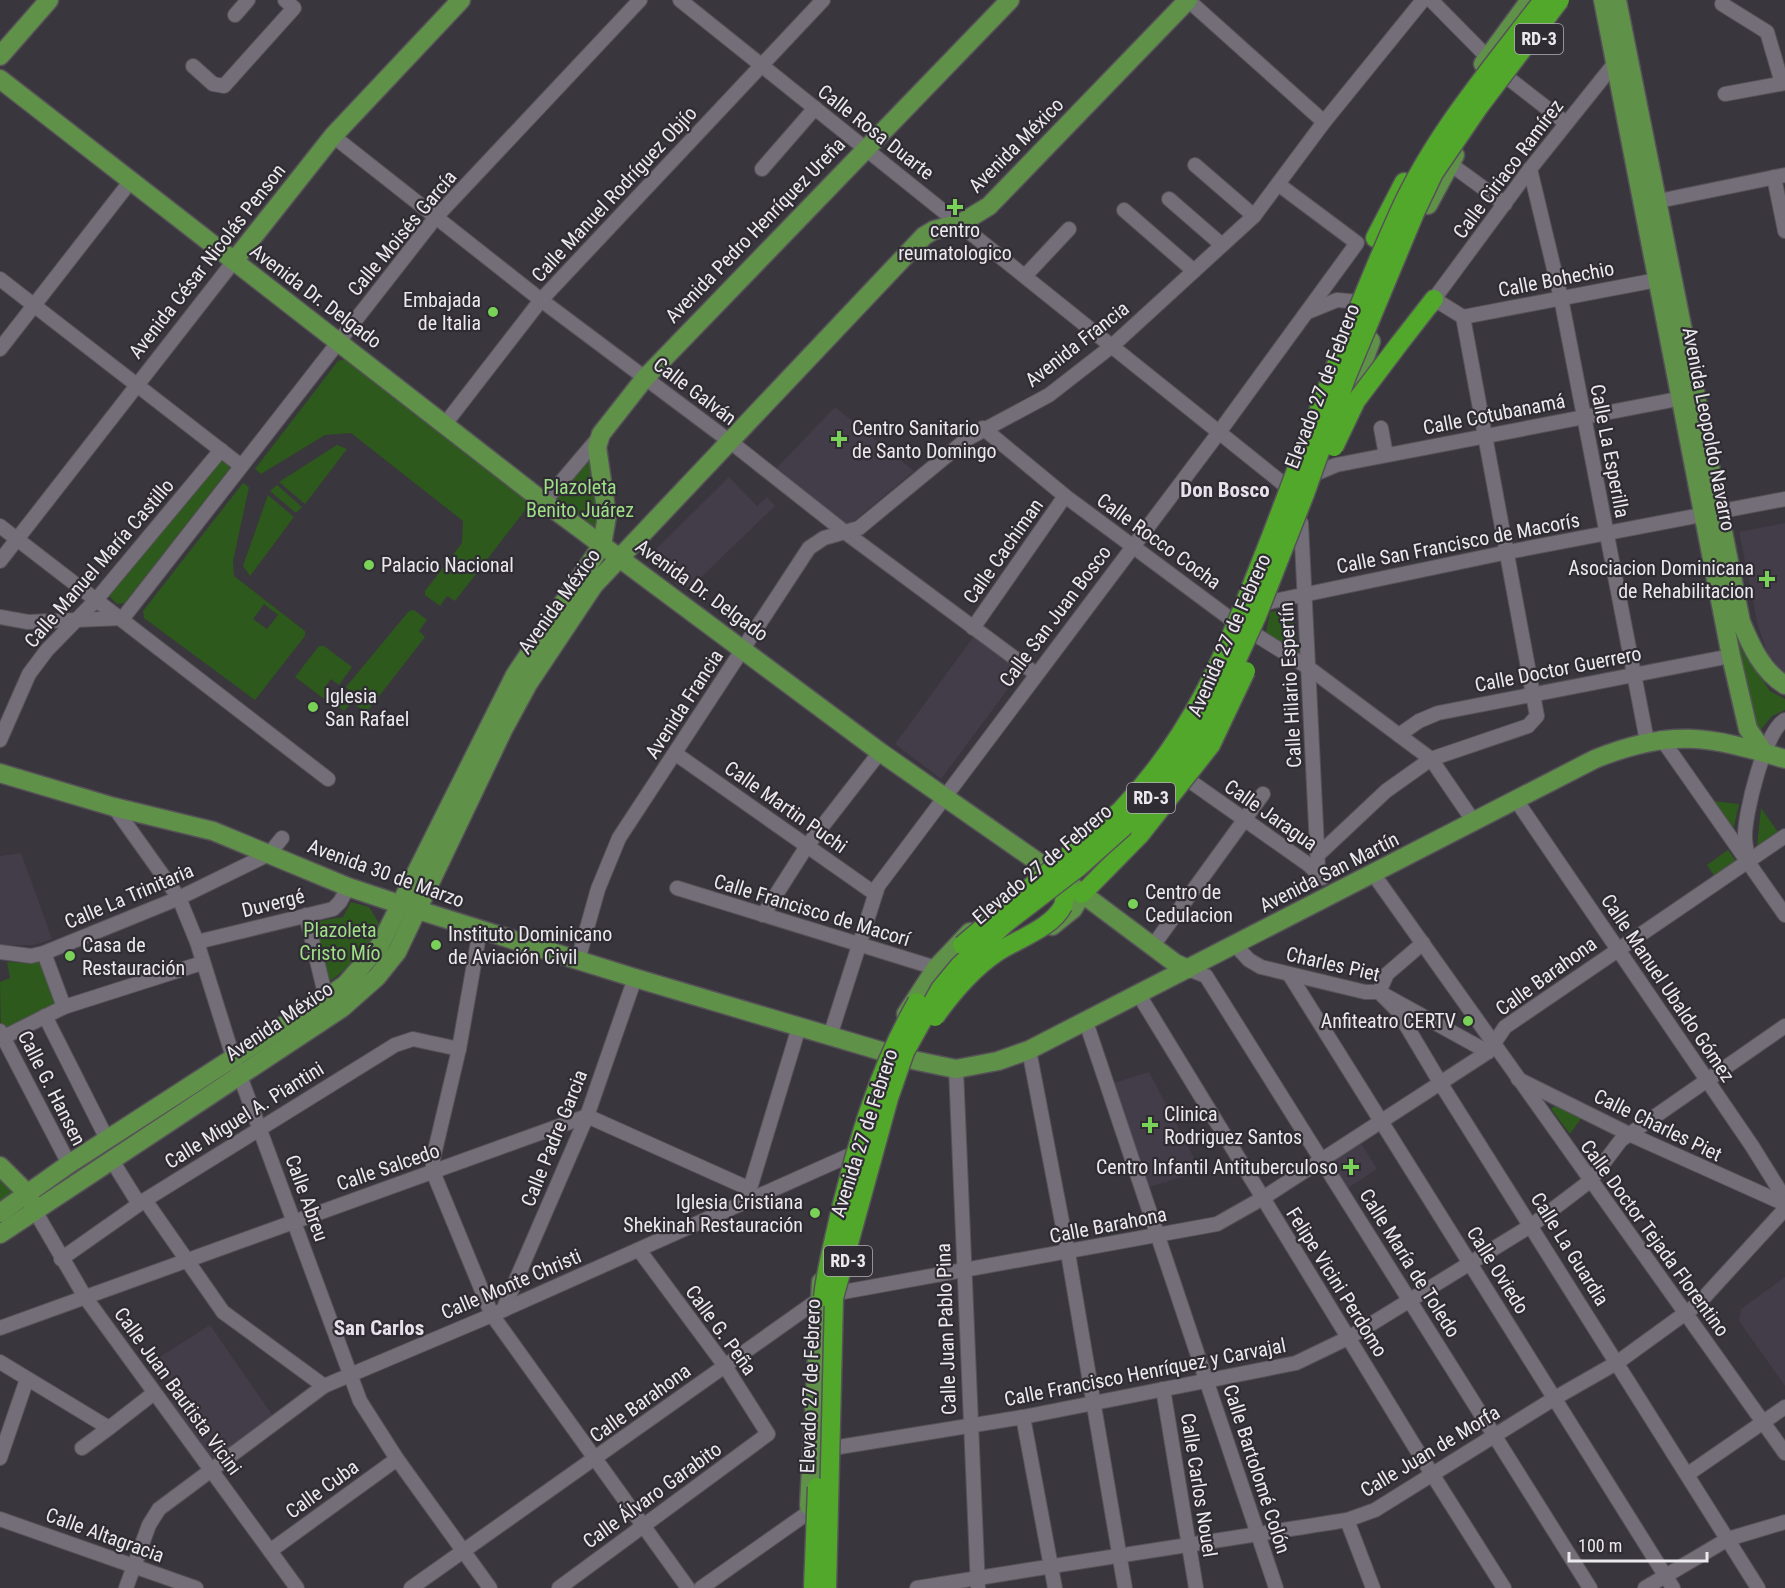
<svg xmlns="http://www.w3.org/2000/svg" width="1785" height="1588" viewBox="0 0 1785 1588" font-family="'Roboto Condensed',sans-serif">
	<rect width="100%" height="100%" fill="#3a363d"/>
	<g fill="#433c49">
		<path d="M835,407l79,64 -59,49 -16,9 -69,-54z"/>
		<path d="M729,477l28,29 10,-9 8,9 -86,83 -6,-6 -4,4 -24,-25 -8,-4z"/>
		<path d="M1785,523v152l-18,-23 -9,-26 -19,-94z"/>
		<path d="M974,636l48,34 -81,109 -46,-35z"/>
		<path d="M21,853l31,86 -18,6h-34v-89z"/>
		<path d="M1149,1072l45,86 4,14 -55,17 -32,-105z"/>
		<path d="M1360,1142l17,27 -35,23 -17,-27z"/>
		<path d="M1785,1277v109l-46,-65 2,-12z"/>
		<path d="M210,1325l63,91 -62,45 -44,-58 12,-9 -24,-34z"/>
	</g>
	<g fill="#2d591c" fill-rule="evenodd">
		<path d="M345,359l181,141v9l-71,92 -8,-5 -7,10 -15,-11v-4l37,-48 1,-22 -112,-88 -26,2 -64,39 -6,-5 83,-108z"/>
		<path d="M337,445l10,4 -42,55 -26,-22z"/>
		<path d="M592,448l11,54 -5,38 -50,-38z"/>
		<path d="M222,458l8,10 -105,135 -8,1 -8,-8v-4z"/>
		<path d="M243,483l6,4 -16,74 1,15 71,55v5l-50,64 -111,-82 -1,-7zM264,604l14,11 -11,14 -14,-10z"/>
		<path d="M277,485l25,22 -6,6 -26,-22z"/>
		<path d="M268,495l26,22 -44,59 -7,-10z"/>
		<path d="M1716,528l27,124 27,39 15,8v11l-13,6 -16,19 -3,-3z"/>
		<path d="M1291,608l8,46 -6,3 -27,-24 4,-21z"/>
		<path d="M414,610l13,10 -8,11 6,6 -59,76 -14,-11 -8,9 -10,-8 3,-4 8,6 8,-11 -7,-7 63,-76z"/>
		<path d="M319,646h5l28,21 -13,18 -8,-6 -7,9 8,6 -5,7 -32,-24z"/>
		<path d="M1713,801l26,3 -6,26z"/>
		<path d="M1761,808l17,24 -21,15z"/>
		<path d="M1728,850l9,12 -22,15 -8,-12z"/>
		<path d="M351,902l18,5 11,18c-15,24 -30,44 -55,59l-17,-61 35,-6z"/>
		<path d="M40,960l19,45 -58,27 -1,-50 10,-4 -3,-16 22,1z"/>
		<path d="M1557,1104l25,13 -12,17 -19,-25z"/>
		<path d="M0,1177l15,17 -15,10z"/>
	</g>
	<g fill="none" stroke-linecap="round" stroke-linejoin="round">
		<g stroke="#565258" stroke-width="16">
			<g id="minor">
				<path d="M680,0l606,486 50,-21 352,-68"/>
				<path d="M1188,0l136,122"/>
				<path d="M1431,0l77,78 58,45"/>
				<path d="M1722,4l45,28 15,51"/>
				<path d="M235,15l13,-15"/>
				<path d="M193,66l20,18 11,2 70,-78 -9,-8"/>
				<path d="M1725,94l60,-11"/>
				<path d="M333,136l208,164 191,143 114,90 190,141"/>
				<path d="M1449,163l56,41"/>
				<path d="M1195,165l59,51"/>
				<path d="M762,169l53,-61"/>
				<path d="M1530,169l31,129 86,443"/>
				<path d="M1774,177l11,54"/>
				<path d="M1169,199l53,46"/>
				<path d="M1649,203l136,-28"/>
				<path d="M1124,210l70,61"/>
				<path d="M1025,276l44,-47"/>
				<path d="M0,279l240,186"/>
				<path d="M1432,306l2,-7 96,-130 84,-105"/>
				<path d="M1310,311l27,-11 23,2"/>
				<path d="M1463,317l194,-37"/>
				<path d="M0,349l130,-167"/>
				<path d="M445,424l96,-124 282,-300"/>
				<path d="M983,428l82,68 167,124 77,48 122,91 43,63"/>
				<path d="M1381,428l5,27"/>
				<path d="M544,502l56,-66"/>
				<path d="M1294,512l7,11 17,344 3,10"/>
				<path d="M0,526l328,253"/>
				<path d="M0,561l234,-300"/>
				<path d="M1255,605l253,-53 277,-53"/>
				<path d="M0,617l28,5 95,-4"/>
				<path d="M123,618l313,-401 204,-217"/>
				<path d="M973,628l92,-132"/>
				<path d="M1399,735l20,-14 19,-8 293,-57"/>
				<path d="M1661,738l124,177"/>
				<path d="M0,740l29,-66 18,-24 49,-50 125,-150"/>
				<path d="M676,754l198,139"/>
				<path d="M1180,774l129,91 13,13"/>
				<path d="M1516,800l236,346 33,53"/>
				<path d="M114,807l65,91 18,44 36,115 127,344 37,58 93,129"/>
				<path d="M1319,854l67,-63 45,-32 97,-33 9,-10 -74,-399 -29,-18"/>
				<path d="M1747,856c0,-6 -2,-12 -2,-18 -1,-23 20,-108 40,-118"/>
				<path d="M1374,875l411,578"/>
				<path d="M677,888l259,80"/>
				<path d="M306,915l20,83"/>
				<path d="M763,915l44,-69 73,-94"/>
				<path d="M480,930l-21,119 -26,110v13l59,143 196,273"/>
				<path d="M197,942l136,-33 7,-7 8,-15"/>
				<path d="M1235,945l14,15 12,7 104,25h14l109,60"/>
				<path d="M1152,947l111,-153"/>
				<path d="M0,952l31,4 13,-3 135,-55 90,-44 13,-16"/>
				<path d="M44,953l20,54"/>
				<path d="M578,960l20,-71 21,-51 190,-290 15,-10 35,-10 108,-89 82,-44 63,-49 142,-130 70,-94 99,-122"/>
				<path d="M1188,969l18,7 384,612"/>
				<path d="M1289,974l384,614"/>
				<path d="M1379,992l18,18 44,74 317,504"/>
				<path d="M1379,992l8,-18 36,-31"/>
				<path d="M1139,995l276,452 89,141"/>
				<path d="M45,1016l62,123"/>
				<path d="M1086,1022l190,566"/>
				<path d="M0,1031l69,133"/>
				<path d="M830,1036l48,-150 342,-455 137,-188 -79,-59"/>
				<path d="M4,1037l60,-30 138,-44"/>
				<path d="M1029,1050l39,203 57,335"/>
				<path d="M956,1069l22,519"/>
				<path d="M1518,1079l111,55 156,70"/>
				<path d="M111,1159l28,45"/>
				<path d="M748,1195l51,-168"/>
				<path d="M145,1200l78,112 101,74"/>
				<path d="M35,1211l50,86 212,291"/>
				<path d="M61,1259l84,-59 250,-155 18,-6 46,10"/>
				<path d="M503,1310l84,-194 48,-138"/>
				<path d="M0,1328l587,-212 163,73"/>
				<path d="M0,1362l109,66 45,-35"/>
				<path d="M1163,1389l33,199"/>
				<path d="M1023,1417l32,171"/>
				<path d="M839,1447l184,-30 273,-54 54,-26 182,-112 58,-44 31,-41 164,-114"/>
				<path d="M82,1448l27,-20"/>
				<path d="M0,1458l27,-79"/>
				<path d="M1688,1474l97,-67"/>
				<path d="M0,1519l196,69"/>
				<path d="M1347,1520l26,68"/>
				<path d="M270,1551l127,-92"/>
				<path d="M126,1588l23,-63 10,-16 165,-123 168,-71 356,-159"/>
				<path d="M411,1588l407,-288 25,-8 374,-68 46,-26 225,-146 17,-25 280,-191"/>
				<path d="M559,1588l209,-154 -43,-68 -86,-116"/>
				<path d="M701,1588l108,-76"/>
				<path d="M917,1588c143,-24 287,-45 430,-68l28,-10 180,-112 63,-36 80,-58 87,-95"/>
				<path d="M1645,1588l83,-49 57,-17"/>
			</g>
		</g>
		<g stroke="#565258" stroke-width="21">
			<g id="major">
				<path d="M1603,0l128,656 17,73 15,22"/>
				<path d="M1617,0l124,622c10,24 21,49 44,63"/>
				<path d="M0,56l49,-56"/>
				<path d="M1483,64l47,-64"/>
				<path d="M0,79l544,423 336,250 188,131 107,80 13,6"/>
				<path d="M1428,205l27,-50"/>
				<path d="M234,261l99,-125 128,-136"/>
				<path d="M1344,413l27,-72"/>
				<path d="M0,773l114,34 99,24 135,56 54,18 233,73 273,81 48,10 42,-8 31,-11 566,-291c76,-31 114,-23 190,0"/>
				<path d="M1052,926l21,-17 9,-15"/>
				<path d="M906,1014l30,-46 34,-36"/>
				<path d="M0,1166l28,28 4,10"/>
				<path d="M0,1213l69,-49 257,-166 20,-14 34,-39 135,-270 87,-130 5,-29 -10,-69 4,-13 44,-56 365,-378"/>
				<path d="M0,1234l342,-226 35,-31 20,-25 106,-222 25,-46 66,-99 330,-349 10,-6 27,-7 28,-17 199,-206"/>
				<path d="M809,1506l12,-224"/>
			</g>
		</g>
		<g stroke="#565258" stroke-width="21">
			<g id="highway">
				<path d="M1375,238l29,-56"/>
				<path d="M1399,344l35,-45"/>
				<path d="M1082,894l58,-59"/>
				<path d="M1063,906l5,-23"/>
			</g>
		</g>
		<use href="#minor" stroke="#736e77" stroke-width="14"/>
		<use href="#major" stroke="#5f9149" stroke-width="18"/>
		<use href="#highway" stroke="#51a82a" stroke-width="18"/>
		<g stroke="#565258" stroke-width="21" stroke-linecap="butt">
			<g id="highway-bridge">
				<path d="M1334,447l22,-46 43,-57"/>
				<path d="M1140,835l71,-90 35,-74"/>
				<path d="M962,945l159,-135c80,-85 108,-168 150,-274 42,-109 81,-220 129,-326 35,-77 92,-143 143,-210"/>
				<path d="M935,1017c17,-24 36,-47 61,-64 21,-14 55,-24 67,-47"/>
				<path d="M823,1297c3,-29 11,-57 17,-85 18,-73 39,-144 77,-210"/>
				<path d="M813,1588l4,-101"/>
				<path d="M827,1588l7,-290 55,-200 16,-46 35,-63 19,-23 47,-43 73,-56 45,-40 29,-30 58,-80 46,-101 48,-122 42,-118 68,-163 19,-40 45,-66 81,-107"/>
			</g>
		</g>
		<use href="#highway-bridge" stroke="#51a82a" stroke-width="18"/>
	</g>
	<g fill="#79d157" stroke="#302c33" stroke-width="2">
		<path d="M952 198h6v6h6v6h-6v6h-6v-6h-6v-6h6z"/>
		<circle cx="493" cy="312" r="6"/>
		<path d="M836 430h6v6h6v6h-6v6h-6v-6h-6v-6h6z"/>
		<circle cx="369" cy="565" r="6"/>
		<path d="M1764 570h6v6h6v6h-6v6h-6v-6h-6v-6h6z"/>
		<circle cx="313" cy="707" r="6"/>
		<circle cx="1133" cy="904" r="6"/>
		<circle cx="436" cy="945" r="6"/>
		<circle cx="70" cy="956" r="6"/>
		<circle cx="1468" cy="1021" r="6"/>
		<path d="M1147 1116h6v6h6v6h-6v6h-6v-6h-6v-6h6z"/>
		<path d="M1348 1158h6v6h6v6h-6v6h-6v-6h-6v-6h6z"/>
		<circle cx="815" cy="1213" r="6"/>
	</g>
	<g text-anchor="middle" stroke-width="4.5" stroke-linejoin="round" paint-order="stroke">
		<g fill="#302c33" stroke="#b3b0b5" stroke-width="1.5">
			<rect x="1515" y="24" width="48" height="30" rx="4.5"/>
			<rect x="1127" y="783" width="48" height="30" rx="4.5"/>
			<rect x="824" y="1246" width="48" height="30" rx="4.5"/>
		</g>
		<g font-size="18" font-weight="bold" fill="#ebe9ed">
			<text x="1539" y="45">RD-3</text>
			<text x="1151" y="804">RD-3</text>
			<text x="848" y="1267">RD-3</text>
		</g>
		<g font-size="20" fill="#ebe9ed" stroke="#302c33">
			<text transform="translate(876 132) rotate(38)" y="7">Calle Rosa Duarte</text>
			<text transform="translate(1016 145) rotate(-45)" y="7">Avenida México</text>
			<text transform="translate(1508 169) rotate(-53)" y="7">Calle Ciriaco Ramírez</text>
			<text transform="translate(614 194) rotate(-47)" y="7">Calle Manuel Rodríguez Objío</text>
			<text transform="translate(755 230) rotate(-46)" y="7">Avenida Pedro Henríquez Ureña</text>
			<text transform="translate(402 233) rotate(-50)" y="7">Calle Moisés García</text>
			<text transform="translate(207 261) rotate(-52)" y="7">Avenida César Nicolás Penson</text>
			<text transform="translate(1556 279) rotate(-11)" y="7">Calle Bohechio</text>
			<text transform="translate(316 296) rotate(37)" y="7">Avenida Dr. Delgado</text>
			<text transform="translate(1077 344) rotate(-38)" y="7">Avenida Francia</text>
			<text transform="translate(1322 386) rotate(-69)" y="7">Elevado 27 de Febrero</text>
			<text transform="translate(695 391) rotate(37)" y="7">Calle Galván</text>
			<text transform="translate(1494 414) rotate(-11)" y="7">Calle Cotubanamá</text>
			<text transform="translate(1709 429) rotate(79)" y="7">Avenida Leopoldo Navarro</text>
			<text transform="translate(1610 451) rotate(79)" y="7">Calle La Esperilla</text>
			<text transform="translate(1159 541) rotate(36)" y="7">Calle Rocco Cocha</text>
			<text transform="translate(1458 543) rotate(-11)" y="7">Calle San Francisco de Macorís</text>
			<text transform="translate(1003 551) rotate(-55)" y="7">Calle Cachiman</text>
			<text transform="translate(99 563) rotate(-49)" y="7">Calle Manuel María Castillo</text>
			<text transform="translate(702 590) rotate(36)" y="7">Avenida Dr. Delgado</text>
			<text transform="translate(559 601) rotate(-54)" y="7">Avenida México</text>
			<text transform="translate(1055 616) rotate(-53)" y="7">Calle San Juan Bosco</text>
			<text transform="translate(1229 635) rotate(-66)" y="7">Avenida 27 de Febrero</text>
			<text transform="translate(1558 669) rotate(-11)" y="7">Calle Doctor Guerrero</text>
			<text transform="translate(1290 685) rotate(-93)" y="7">Calle Hilario Espertín</text>
			<text transform="translate(684 704) rotate(-57)" y="7">Avenida Francia</text>
			<text transform="translate(786 807) rotate(35)" y="7">Calle Martin Puchi</text>
			<text transform="translate(1271 815) rotate(35)" y="7">Calle Jaragua</text>
			<text transform="translate(1042 864) rotate(-40)" y="7">Elevado 27 de Febrero</text>
			<text transform="translate(1329 872) rotate(-27)" y="7">Avenida San Martín</text>
			<text transform="translate(386 873) rotate(20)" y="7">Avenida 30 de Marzo</text>
			<text transform="translate(129 896) rotate(-23)" y="7">Calle La Trinitaria</text>
			<text transform="translate(273 903) rotate(-14)" y="7">Duvergé</text>
			<text transform="translate(812 910) rotate(17)" y="7">Calle Francisco de Macorí</text>
			<text transform="translate(1333 964) rotate(13)" y="7">Charles Piet</text>
			<text transform="translate(1546 976) rotate(-36)" y="7">Calle Barahona</text>
			<text transform="translate(1668 988) rotate(56)" y="7">Calle Manuel Ubaldo Gómez</text>
			<text transform="translate(279 1021) rotate(-34)" y="7">Avenida México</text>
			<text transform="translate(52 1088) rotate(63)" y="7">Calle G. Hansen</text>
			<text transform="translate(244 1115) rotate(-32)" y="7">Calle Miguel A. Piantini</text>
			<text transform="translate(1658 1125) rotate(26)" y="7">Calle Charles Piet</text>
			<text transform="translate(864 1133) rotate(-72)" y="7">Avenida 27 de Febrero</text>
			<text transform="translate(554 1138) rotate(-68)" y="7">Calle Padre Garcia</text>
			<text transform="translate(388 1167) rotate(-19)" y="7">Calle Salcedo</text>
			<text transform="translate(307 1198) rotate(70)" y="7">Calle Abreu</text>
			<text transform="translate(1108 1225) rotate(-11)" y="7">Calle Barahona</text>
			<text transform="translate(1655 1238) rotate(54)" y="7">Calle Doctor Tejada Florentino</text>
			<text transform="translate(1570 1249) rotate(58)" y="7">Calle La Guardia</text>
			<text transform="translate(1410 1263) rotate(58)" y="7">Calle María de Toledo</text>
			<text transform="translate(1498 1270) rotate(58)" y="7">Calle Oviedo</text>
			<text transform="translate(1337 1282) rotate(58)" y="7">Felipe Vicini Perdomo</text>
			<text transform="translate(511 1284) rotate(-23)" y="7">Calle Monte Christi</text>
			<text transform="translate(946 1329) rotate(-92)" y="7">Calle Juan Pablo Pina</text>
			<text transform="translate(721 1330) rotate(54)" y="7">Calle G. Peña</text>
			<text transform="translate(1145 1372) rotate(-11)" y="7">Calle Francisco Henríquez y Carvajal</text>
			<text transform="translate(810 1386) rotate(-88)" y="7">Elevado 27 de Febrero</text>
			<text transform="translate(178 1391) rotate(54)" y="7">Calle Juan Bautista Vicini</text>
			<text transform="translate(640 1403) rotate(-36)" y="7">Calle Barahona</text>
			<text transform="translate(1430 1451) rotate(-31)" y="7">Calle Juan de Morfa</text>
			<text transform="translate(1257 1469) rotate(72)" y="7">Calle Bartolomé Colón</text>
			<text transform="translate(1199 1485) rotate(81)" y="7">Calle Carlos Nouel</text>
			<text transform="translate(322 1489) rotate(-36)" y="7">Calle Cuba</text>
			<text transform="translate(652 1495) rotate(-36)" y="7">Calle Álvaro Garabito</text>
			<text transform="translate(105 1535) rotate(20)" y="7">Calle Altagracia</text>
		</g>
		<g font-size="20" fill="#ebe9ed" stroke="#302c33" text-anchor="start">
			<text x="955" y="237" text-anchor="middle">centro<tspan x="955" dy="23">reumatologico</tspan></text>
			<text x="481" y="307" text-anchor="end">Embajada<tspan x="481" dy="23">de Italia</tspan></text>
			<text x="852" y="435">Centro Sanitario<tspan x="852" dy="23">de Santo Domingo</tspan></text>
			<text x="381" y="572">Palacio Nacional</text>
			<text x="1754" y="575" text-anchor="end">Asociacion Dominicana<tspan x="1754" dy="23">de Rehabilitacion</tspan></text>
			<text x="325" y="703">Iglesia<tspan x="325" dy="23">San Rafael</tspan></text>
			<text x="1145" y="899">Centro de<tspan x="1145" dy="23">Cedulacion</tspan></text>
			<text x="448" y="941">Instituto Dominicano<tspan x="448" dy="23">de Aviación Civil</tspan></text>
			<text x="82" y="952">Casa de<tspan x="82" dy="23">Restauración</tspan></text>
			<text x="1456" y="1028" text-anchor="end">Anfiteatro CERTV</text>
			<text x="1164" y="1121">Clinica<tspan x="1164" dy="23">Rodriguez Santos</tspan></text>
			<text x="1338" y="1174" text-anchor="end">Centro Infantil Antituberculoso</text>
			<text x="803" y="1209" text-anchor="end">Iglesia Cristiana<tspan x="803" dy="23">Shekinah Restauración</tspan></text>
		</g>
		<g font-size="20" fill="#9de085" stroke="#302c33">
			<text x="580" y="494">Plazoleta<tspan x="580" dy="23">Benito Juárez</tspan></text>
			<text x="340" y="937">Plazoleta<tspan x="340" dy="23">Cristo Mío</tspan></text>
		</g>
		<g font-size="21" font-weight="bold" fill="#e6e1eb" stroke="#302c33">
			<text x="1225" y="497">Don Bosco</text>
			<text x="379" y="1335">San Carlos</text>
		</g>
	</g>
	<path d="M1569 1552v9h138v-9" fill="none" stroke="#ebe9ed" stroke-width="3"/>
	<text x="1578" y="1552" font-size="18" fill="#ebe9ed" stroke="#302c33" stroke-width="4.5" paint-order="stroke">100 m</text>
</svg>
